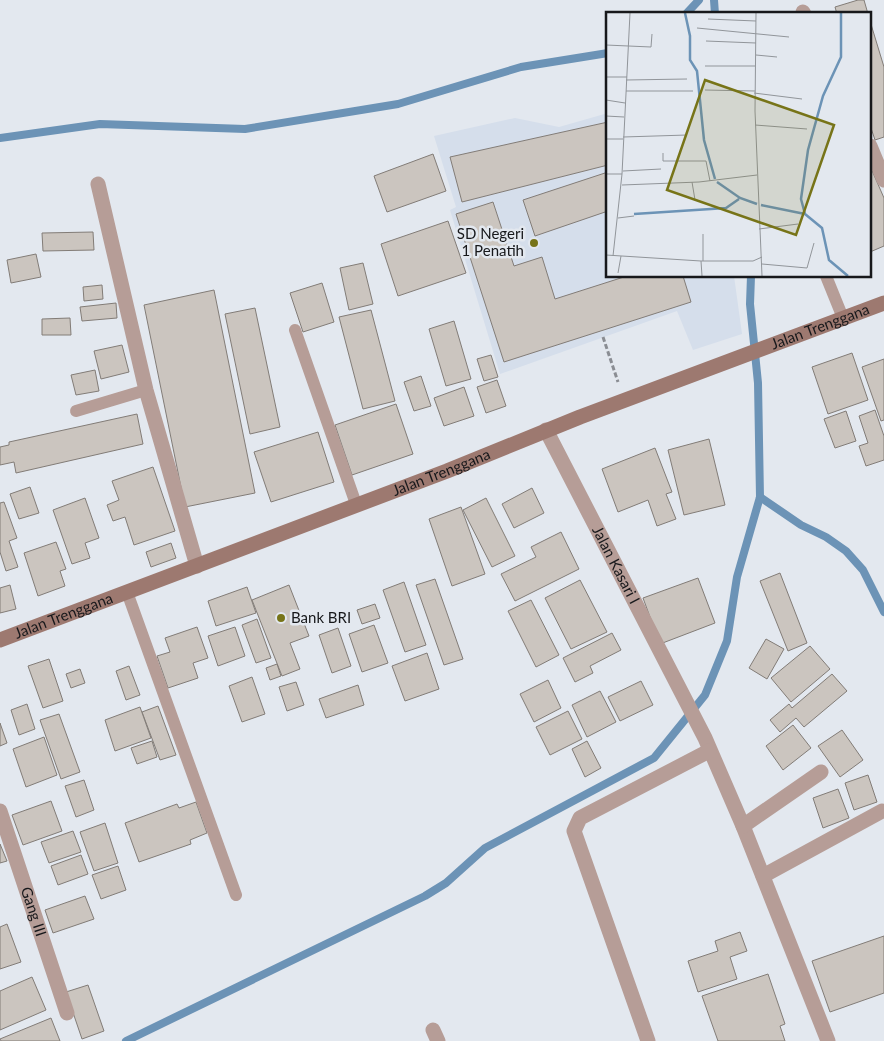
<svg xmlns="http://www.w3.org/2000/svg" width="884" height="1041" viewBox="0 0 884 1041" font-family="Lato,sans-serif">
	<rect width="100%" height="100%" fill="#e3e8ef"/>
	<path fill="#d5deeb" d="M608,113v163h126l8,58 -49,16 -16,-39 -177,63 -50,-164 6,-3 -22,-71 81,-18 44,9z"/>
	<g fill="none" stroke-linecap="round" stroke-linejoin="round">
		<g stroke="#6c93b6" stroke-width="8">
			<path d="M714,0l1,14"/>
			<path d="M686,14l13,-14"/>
			<path d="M0,138l100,-14 145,5 153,-25 123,-37 87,-14"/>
			<path d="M760,497l41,28 25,12 20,14 17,19 21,42"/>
			<path d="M126,1041l299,-145 21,-13 39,-35 169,-90 51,-63 22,-54 10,-64 23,-80 -2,-114 -8,-79 1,-28"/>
		</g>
	</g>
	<g fill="#cbc5bf" stroke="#827c77">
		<path d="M858,0h6l4,14h-31l-2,-7z"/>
		<path d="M870,21l14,46v70l-9,3 -5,-15z"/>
		<path d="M608,122v43l-146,37 -12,-45z"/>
		<path d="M433,154l13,37 -59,21 -13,-36z"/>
		<path d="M870,166l14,32v48l-14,6z"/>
		<path d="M608,172v39l-73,25 -12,-36z"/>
		<path d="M493,202l21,64 28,-9 13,42 72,-23h56l8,26 -187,60 -48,-148z"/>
		<path d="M448,221l18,52 -68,23 -17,-52z"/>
		<path d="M93,232l1,18 -51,1 -1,-18z"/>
		<path d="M36,254l5,23 -30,6 -4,-23z"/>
		<path d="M363,263l10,41 -24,6 -9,-42z"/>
		<path d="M322,283l12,39 -31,10 -13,-39z"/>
		<path d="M102,285l1,14 -19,2 -1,-14z"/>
		<path d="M214,290l41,203 -70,14 -41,-202z"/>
		<path d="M116,303l1,15 -35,3 -2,-14z"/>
		<path d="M255,308l25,119 -30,7 -25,-120z"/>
		<path d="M371,310l24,91 -32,8 -24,-92z"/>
		<path d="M70,318l1,17h-29v-16z"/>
		<path d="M454,321l17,58 -25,7 -17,-57z"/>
		<path d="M122,345l7,27 -28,7 -7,-28z"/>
		<path d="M852,353l16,47 -40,14 -16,-47z"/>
		<path d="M491,355l7,22 -14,4 -7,-22z"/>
		<path d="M884,359v61l-3,1 -19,-54z"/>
		<path d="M95,370l4,21 -23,4 -5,-20z"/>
		<path d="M421,376l10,30 -17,5 -10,-29z"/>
		<path d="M497,380l9,26 -20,7 -9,-26z"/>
		<path d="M464,387l10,29 -30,10 -10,-28z"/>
		<path d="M396,404l17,50 -61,21 -17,-50z"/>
		<path d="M875,410l9,26v24l-18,6 -7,-20 9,-3 -9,-27z"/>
		<path d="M846,411l10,30 -21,7 -11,-29z"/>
		<path d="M137,414l6,30 -127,29 -2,-11 -14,3v-18l9,-2v-3z"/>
		<path d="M318,432l16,50 -63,20 -17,-50z"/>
		<path d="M709,439l16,66 -41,10 -16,-65z"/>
		<path d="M655,448l17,44 -6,2 10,25 -19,7 -9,-26 -30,12 -16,-43z"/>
		<path d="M153,467l22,64 -41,14 -9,-28 -12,4 -6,-16 12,-5 -7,-19z"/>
		<path d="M30,487l9,26 -20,6 -9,-25z"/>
		<path d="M532,488l12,25 -30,15 -12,-24z"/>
		<path d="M85,498l14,40 -14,5 5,15 -18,6 -19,-54z"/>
		<path d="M486,498l29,58 -23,11 -29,-57z"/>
		<path d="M4,502l13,36 -8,3 9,26 -12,4 -6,-19v-49z"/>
		<path d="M461,507l24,67 -33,12 -23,-67z"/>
		<path d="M561,532l18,37 -64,32 -14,-27 35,-17 -5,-10z"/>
		<path d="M56,542l10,27 -6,2 5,15 -27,10 -14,-43z"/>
		<path d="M171,543l5,15 -25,9 -5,-15z"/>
		<path d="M780,573l27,70 -19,8 -28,-70z"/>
		<path d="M698,578l17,45 -55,21 -17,-46z"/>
		<path d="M435,579l28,80 -19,6 -28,-80z"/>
		<path d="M580,580l27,52 -36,17 -26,-51z"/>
		<path d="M404,582l22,63 -21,7 -22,-62z"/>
		<path d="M10,585l6,24 -16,4v-25z"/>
		<path d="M289,585l20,51 -19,7 10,26 -18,7 -30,-76z"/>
		<path d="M247,587l9,26 -40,13 -8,-25z"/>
		<path d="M531,600l28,55 -23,12 -28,-56z"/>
		<path d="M375,604l5,14 -18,6 -5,-14z"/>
		<path d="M257,619l14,39 -15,5 -14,-38z"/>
		<path d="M374,625l14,38 -26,9 -13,-38z"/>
		<path d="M197,627l11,31 -15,5 5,15 -30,10 -11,-32 13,-4 -5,-14z"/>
		<path d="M235,627l10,29 -27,10 -10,-30z"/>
		<path d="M338,628l13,38 -19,7 -13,-38z"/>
		<path d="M612,633l9,17 -31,16 3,7 -18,9 -12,-24z"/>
		<path d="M766,639l18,10 -17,30 -18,-11z"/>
		<path d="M810,646l20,23 -39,33 -20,-24z"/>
		<path d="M427,653l12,36 -34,12 -13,-35z"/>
		<path d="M49,659l14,42 -20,7 -15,-42z"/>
		<path d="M277,664l4,12 -11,4 -4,-12z"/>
		<path d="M129,666l11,29 -14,5 -10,-29z"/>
		<path d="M80,669l5,14 -14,5 -5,-14z"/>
		<path d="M832,674l15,17 -43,36 -8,-9 -16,14 -10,-12 19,-16 3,4z"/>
		<path d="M252,677l13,37 -23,8 -13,-36z"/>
		<path d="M548,680l13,28 -27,14 -14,-28z"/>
		<path d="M641,681l12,24 -33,16 -12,-24z"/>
		<path d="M296,682l8,23 -17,6 -8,-24z"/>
		<path d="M358,685l6,20 -38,13 -7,-19z"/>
		<path d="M600,691l16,31 -29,15 -15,-32z"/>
		<path d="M27,704l8,25 -16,6 -8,-25z"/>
		<path d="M158,706l18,49 -16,5 -18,-48z"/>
		<path d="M140,707l11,31 -36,13 -10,-31z"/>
		<path d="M568,711l14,28 -32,16 -14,-28z"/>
		<path d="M59,714l21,58 -19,7 -21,-59z"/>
		<path d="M0,723l7,20 -7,3z"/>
		<path d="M793,725l18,23 -28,22 -17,-24z"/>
		<path d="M842,730l21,30 -23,17 -22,-31z"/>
		<path d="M44,737l13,38 -31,12 -13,-38z"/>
		<path d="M152,741l5,16 -20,7 -6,-16z"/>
		<path d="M587,741l14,27 -16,9 -13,-28z"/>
		<path d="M868,775l9,27 -23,8 -9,-27z"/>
		<path d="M84,780l10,30 -18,7 -11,-31z"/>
		<path d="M838,789l11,29 -26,10 -10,-30z"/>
		<path d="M51,801l11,30 -39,14 -11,-30z"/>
		<path d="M196,802l11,31 -17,7 1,4 -52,18 -14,-39 52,-19 2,4z"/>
		<path d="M105,823l13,40 -24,8 -14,-39z"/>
		<path d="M73,831l8,21 -32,11 -8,-21z"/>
		<path d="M0,844l7,17 -7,2z"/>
		<path d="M81,855l7,19 -30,11 -7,-19z"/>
		<path d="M118,866l8,24 -25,9 -9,-24z"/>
		<path d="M85,896l9,23 -41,14 -8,-23z"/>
		<path d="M7,924l14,38 -21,7v-42z"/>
		<path d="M740,932l7,19 -17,6 7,22 -39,13 -10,-31 30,-10 -3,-10z"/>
		<path d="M884,936v57l-54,19 -18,-51z"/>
		<path d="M768,974l17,50 -5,2 5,15h-67l-16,-45z"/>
		<path d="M32,977l14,33 -46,20v-39z"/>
		<path d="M88,985l16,46 -22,8 -16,-47z"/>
		<path d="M51,1018l9,23h-59l-1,-2z"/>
	</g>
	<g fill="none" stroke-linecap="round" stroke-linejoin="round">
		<path stroke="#8a8d93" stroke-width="3" stroke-dasharray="5 2.5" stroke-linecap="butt" d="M603,337l15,45"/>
		<g stroke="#b69d97" stroke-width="12">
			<path d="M826,276l17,42"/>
			<path d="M295,330l61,174"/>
			<path d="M76,411l70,-21"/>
			<path d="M127,592l109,303"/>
		</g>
		<g stroke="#b69d97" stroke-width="15">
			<path d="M803,12l1,2"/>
			<path d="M870,146l14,34"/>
			<path d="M98,184l48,206 51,176"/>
			<path id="s1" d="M546,430l159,308 38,88 85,215"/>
			<path id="s2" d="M0,811l67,202"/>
			<path d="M743,826l78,-54"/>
			<path d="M763,876l119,-65"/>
			<path d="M433,1030l5,11"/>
			<path d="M648,1041l-74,-210 6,-13 129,-67"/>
		</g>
		<path stroke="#9d7970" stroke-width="15" id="s3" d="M0,640l447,-169 133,-54 304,-114"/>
	</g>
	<g fill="#777418" stroke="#e3e8ef" stroke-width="2">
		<circle cx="534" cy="243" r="5"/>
		<circle cx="281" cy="618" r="5"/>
	</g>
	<g text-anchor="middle" stroke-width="5" stroke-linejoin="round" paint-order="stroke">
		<g font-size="15" fill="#17181b" stroke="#e3e8ef" text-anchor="end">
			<text x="524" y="239">SD Negeri<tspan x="524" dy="17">1 Penatih</tspan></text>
			<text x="291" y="623" text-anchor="start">Bank BRI</text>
		</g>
		<g font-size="15" fill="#17181b" stroke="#e3e8ef">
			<text dy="5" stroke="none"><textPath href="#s3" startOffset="878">Jalan Trenggana</textPath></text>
			<text dy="5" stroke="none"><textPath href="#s3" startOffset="472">Jalan Trenggana</textPath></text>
			<text dy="5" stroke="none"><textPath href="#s1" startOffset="152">Jalan Kasari I</textPath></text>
			<text dy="5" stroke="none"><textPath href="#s3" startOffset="68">Jalan Trenggana</textPath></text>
			<text dy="5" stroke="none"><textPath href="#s2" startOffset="106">Gang III</textPath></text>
		</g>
	</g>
	<g transform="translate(606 12)">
		<rect width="265" height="265" fill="#e3e8ef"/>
		<path fill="none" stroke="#6c93b6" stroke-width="2.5" d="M79,1l5,23v24l7,11 7,69 11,39M235,1v44l-18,39 -15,54 -7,49 4,15 17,14 7,32 19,16M111,170l23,16 17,6M155,193l44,9M28,202l92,-6 13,-9"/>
		<path fill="none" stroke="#91959a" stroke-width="1" d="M150,1l-1,98 7,165M102,7l48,2M91,16l92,9M100,29l50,2M0,33l45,2 1,-13M150,43l21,2M99,54h50M0,65h21M20,68l61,-1M99,78l50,1M20,79h67M148,81l48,6M0,88l19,3M0,104l18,1M149,113l52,4M17,125l64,-2M0,127h17M57,141v8h43l4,20M17,159l38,-2M0,162h16M86,170l3,18M16,173l77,-3 58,-7M12,206l16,-2M153,217l39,-5M0,243l95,6h52l9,-4M7,244l9,-82 8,-161M95,249l1,15M97,249v-27M156,252l45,4 7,-25M12,261l3,-17"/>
		<path fill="#777418" fill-opacity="0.15" stroke="#777418" stroke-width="2.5" d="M99,68l129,45 -38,110 -129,-45z"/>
		<rect width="265" height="265" fill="none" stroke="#17181b" stroke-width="2.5"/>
	</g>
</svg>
